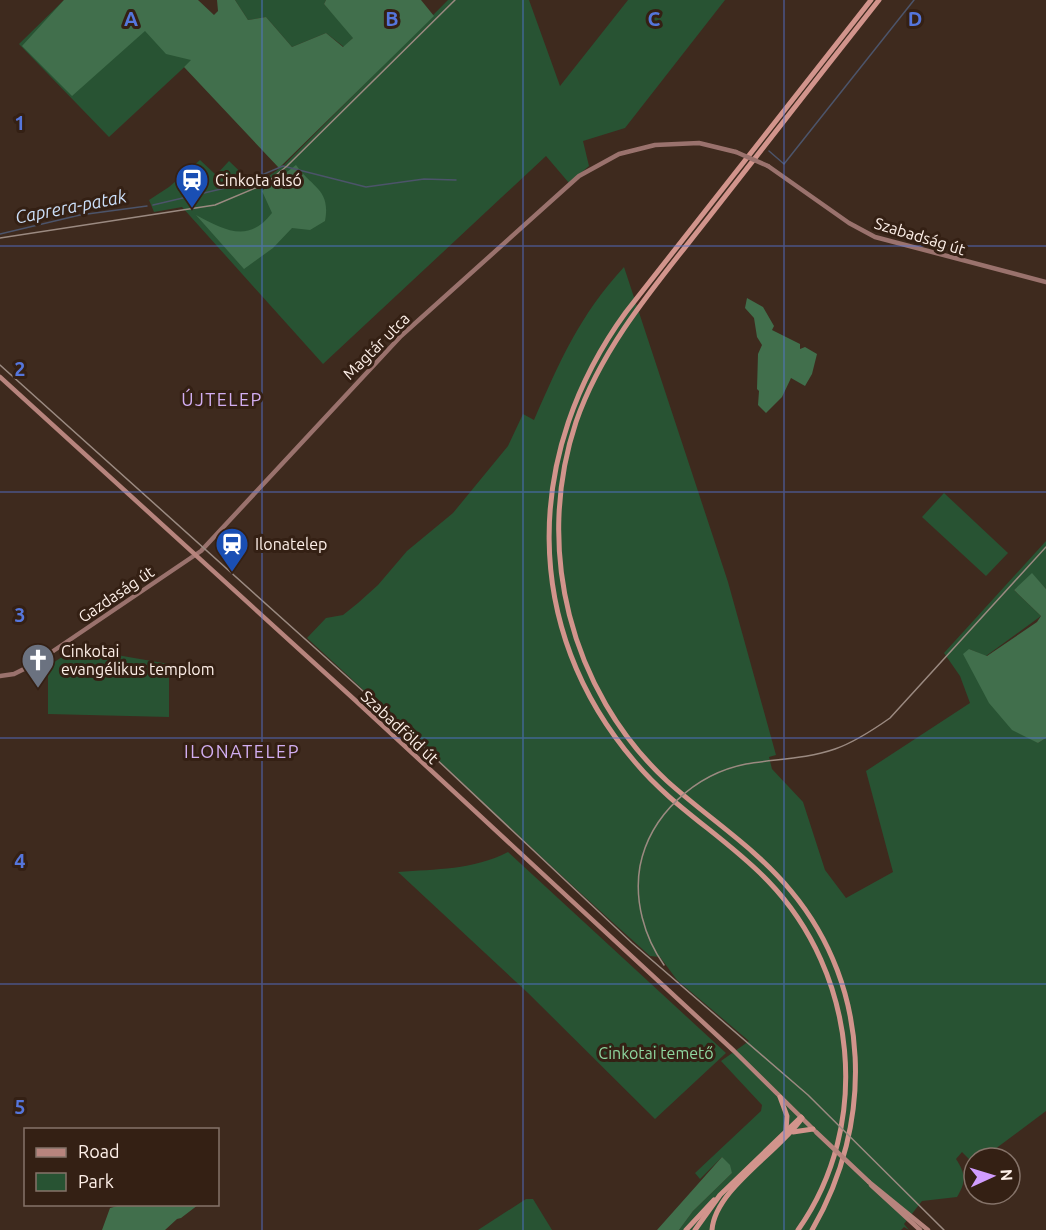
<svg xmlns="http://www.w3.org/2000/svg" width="1046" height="1230" viewBox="0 0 1046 1230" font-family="Ubuntu,sans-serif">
	<rect width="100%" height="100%" fill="#3e2a1e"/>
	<g fill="#285333">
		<path d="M64,0h52l76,60 -83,77 -90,-93z"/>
		<path d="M235,0h91l-2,4 30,33 -10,10 -18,-14 -34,14 -26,-30 -18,3z"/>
		<path d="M448,0h81l31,86 68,-86h97l-100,128 -42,13 6,25 -20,17 -23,-27 -223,208 -141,-157 -28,5 -5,-12 20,-13 31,-27 16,15 13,-14 26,25 28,-20z"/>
		<path d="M624,267l104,315 48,173 -7,2 3,12 31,33 22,68 21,28 47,-26 -27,-101 104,-68 -10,-27 -16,-23 102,-112v48l-14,-15 -18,16 27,26 -55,40 -17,-7 69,94 8,-5v373l-63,47h-9v6l-12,-12 -6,7c10,15 10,23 1,38l-35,4 -18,23 5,6 -5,-3 -3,3h-222l14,-19 39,-38 -10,-16 -22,22 -5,-6 66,-62 1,-6 -41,-44 28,-20 -72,-61 -17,-23 -10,-1c-116,-104 -228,-213 -343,-318l19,-20 17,-3 15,-12 20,-18 29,-34 46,-38 55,-67 15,-32 11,6c26,-59 45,-104 90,-153z"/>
		<path d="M944,493l64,60 -22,23 -64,-59z"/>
		<path d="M111,654l58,10v53l-121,-3v-48l14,-9z"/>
		<path d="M508,852l218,201 -71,66 -127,-126 -130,-121c38,-3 75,-2 110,-20z"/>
		<path d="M526,1199h7l19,31h-74z"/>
	</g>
	<g fill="#416f4c">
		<path d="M64,0h134l16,15 4,-4 -1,-11h18l13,20 18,-3 26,30 34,-14 17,14 10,-9 -29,-34 2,-4h95l13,16 -155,152 -95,-101 7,-7 -25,-6 -21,-23 -73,65 -50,-50z"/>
		<path d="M296,165c16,23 35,24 29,56l-15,9 -18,-2 -19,20 -29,21 -48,-54c29,15 52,29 76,-2l-10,-22z"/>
		<path d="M747,298l16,9 11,19 -2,4 28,14v5l5,-2 12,7 -5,20 -7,12 -14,-8 -9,19 -16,16 -8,-8 1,-14 -2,-2 1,-35 4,-9 -5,-8 -3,-19 -9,-10z"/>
		<path d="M1032,573l14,16v149l-8,5 -26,-13 -23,-27 -26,-49 6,-5 18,7 50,-34 4,-6 -27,-26z"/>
		<path d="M722,1157l8,8 2,8 -39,38 -14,19h-22z"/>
		<path d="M121,1205v-1l77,1 -17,13 -4,1 -12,11h-63l8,-22z"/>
	</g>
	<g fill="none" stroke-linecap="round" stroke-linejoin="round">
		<g stroke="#4c546a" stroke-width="1.5">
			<path d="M769,151l15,13 130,-164"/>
			<path d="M153,205l85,-20 45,-19 83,21 58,-8 32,1"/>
			<path d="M0,234l80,-19 67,-9"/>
		</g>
		<g stroke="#9a726d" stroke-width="4.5">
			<path d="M768,166l81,57 26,14 171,45"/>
			<path d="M0,676l14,-2 20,-10 167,-113 200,-215 178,-160 40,-22 36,-9 44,-2 37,9"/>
		</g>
		<g stroke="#b7847d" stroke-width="4.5">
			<path d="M0,377l356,324 378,350 80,79"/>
			<path d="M869,1182l59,48"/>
			<path d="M871,1185l49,45"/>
		</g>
		<g stroke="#d2948c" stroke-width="5">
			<path d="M780,1097l7,19 -1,14"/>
			<path d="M793,1132l20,-3"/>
			<path d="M686,1230l28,-30"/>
			<path d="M695,1230l25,-35 81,-78"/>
			<path d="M712,1230c3,-41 67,-78 90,-112"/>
			<path d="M798,1230c75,-106 59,-257 -30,-349 -41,-43 -95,-73 -133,-119 -115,-134 -111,-310 -9,-450l245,-312"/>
			<path d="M812,1230c62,-106 60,-242 -21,-339 -35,-43 -83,-73 -124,-110 -97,-90 -133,-233 -91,-359 27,-78 83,-141 133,-205 57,-73 113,-145 170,-217"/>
		</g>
		<g stroke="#9b8a81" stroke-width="1.5">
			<path d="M0,238l215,-33 50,-21 22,-18 168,-166"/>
			<path d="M0,365l383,344 249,234 176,152 136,135"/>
			<path d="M664,965c-20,-28 -30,-65 -24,-99 10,-51 55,-92 106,-102 29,-5 60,-5 89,-15 20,-7 38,-19 55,-31l156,-171"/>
		</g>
		<path stroke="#9a726d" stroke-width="4.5" d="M736,152l32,14"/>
		<path stroke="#b7847d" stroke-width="4.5" d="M816,1132l53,50"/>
	</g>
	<path fill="none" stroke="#5576dc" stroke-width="1.5" stroke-opacity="0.55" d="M262,0v1230M523,0v1230M784,0v1230M0,246h1046M0,492h1046M0,738h1046M0,984h1046"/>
	<defs>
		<g id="station-pin" transform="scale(1.725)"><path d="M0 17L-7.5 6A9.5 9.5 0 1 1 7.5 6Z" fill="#1a4fb4" stroke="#342014"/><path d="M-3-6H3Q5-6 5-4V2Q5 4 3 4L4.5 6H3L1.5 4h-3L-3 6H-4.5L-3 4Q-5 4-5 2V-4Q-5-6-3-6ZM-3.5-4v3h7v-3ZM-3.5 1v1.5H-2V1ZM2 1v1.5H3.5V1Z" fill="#fff"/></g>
		<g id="church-pin" transform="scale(1.725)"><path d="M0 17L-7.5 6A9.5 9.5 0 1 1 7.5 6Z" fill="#6b7280" stroke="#342014"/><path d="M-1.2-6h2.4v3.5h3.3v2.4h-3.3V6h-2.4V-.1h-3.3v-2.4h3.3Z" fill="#fff"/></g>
	</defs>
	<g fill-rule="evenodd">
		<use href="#station-pin" x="192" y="180"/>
		<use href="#station-pin" x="232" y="544"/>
		<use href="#church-pin" x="38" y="660"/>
	</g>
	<g text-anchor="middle" stroke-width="6" stroke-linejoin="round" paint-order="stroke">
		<g font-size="16" fill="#fef0e9" stroke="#342014" text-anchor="start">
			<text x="215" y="186">Cinkota alsó</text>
			<text x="255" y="550">Ilonatelep</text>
			<text x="61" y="657">Cinkotai<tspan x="61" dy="18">evangélikus templom</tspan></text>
		</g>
		<g font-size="16" fill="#fef0e9" stroke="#342014">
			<text transform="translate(920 236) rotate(17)" y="6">Szabadság út</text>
			<text transform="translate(376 346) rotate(-45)" y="6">Magtár utca</text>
			<text transform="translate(116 594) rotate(-34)" y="6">Gazdaság út</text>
			<text transform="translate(400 727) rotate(43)" y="6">Szabadföld út</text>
		</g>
		<g font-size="16" fill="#8fd79f" stroke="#342014">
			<text x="656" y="1059">Cinkotai temető</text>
		</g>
		<g font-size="18" font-style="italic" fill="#cbdff9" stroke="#342014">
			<text transform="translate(71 207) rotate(-11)" y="6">Caprera-patak</text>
		</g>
		<g font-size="18" letter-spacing="1.5" fill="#d2aef1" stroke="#342014">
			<text x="222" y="406">ÚJTELEP</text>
			<text x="242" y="758">ILONATELEP</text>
		</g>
	</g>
	<g font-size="20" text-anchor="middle" font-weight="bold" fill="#5576dc" stroke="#342014" stroke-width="6" stroke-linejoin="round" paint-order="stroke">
		<text x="131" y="26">A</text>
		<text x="392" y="26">B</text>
		<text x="654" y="26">C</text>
		<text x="915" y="26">D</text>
		<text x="20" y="130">1</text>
		<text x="20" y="376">2</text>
		<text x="20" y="622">3</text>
		<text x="20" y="868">4</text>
		<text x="20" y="1114">5</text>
	</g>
	<rect x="24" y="1128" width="195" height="78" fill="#342014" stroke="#857369" stroke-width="1.5"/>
	<rect x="36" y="1148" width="30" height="9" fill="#b7847d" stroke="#857369" stroke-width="1.5"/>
	<text x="78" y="1158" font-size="18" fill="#fef0e9">Road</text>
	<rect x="36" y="1173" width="30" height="18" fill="#285333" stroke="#857369" stroke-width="1.5"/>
	<text x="78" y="1188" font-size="18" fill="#fef0e9">Park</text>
	<g transform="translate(992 1176) rotate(86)"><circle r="28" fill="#342014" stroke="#857369" stroke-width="1.5"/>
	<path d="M0-4.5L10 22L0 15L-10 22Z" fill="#d19dfe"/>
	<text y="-9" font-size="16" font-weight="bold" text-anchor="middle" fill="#fef0e9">N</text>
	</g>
</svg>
